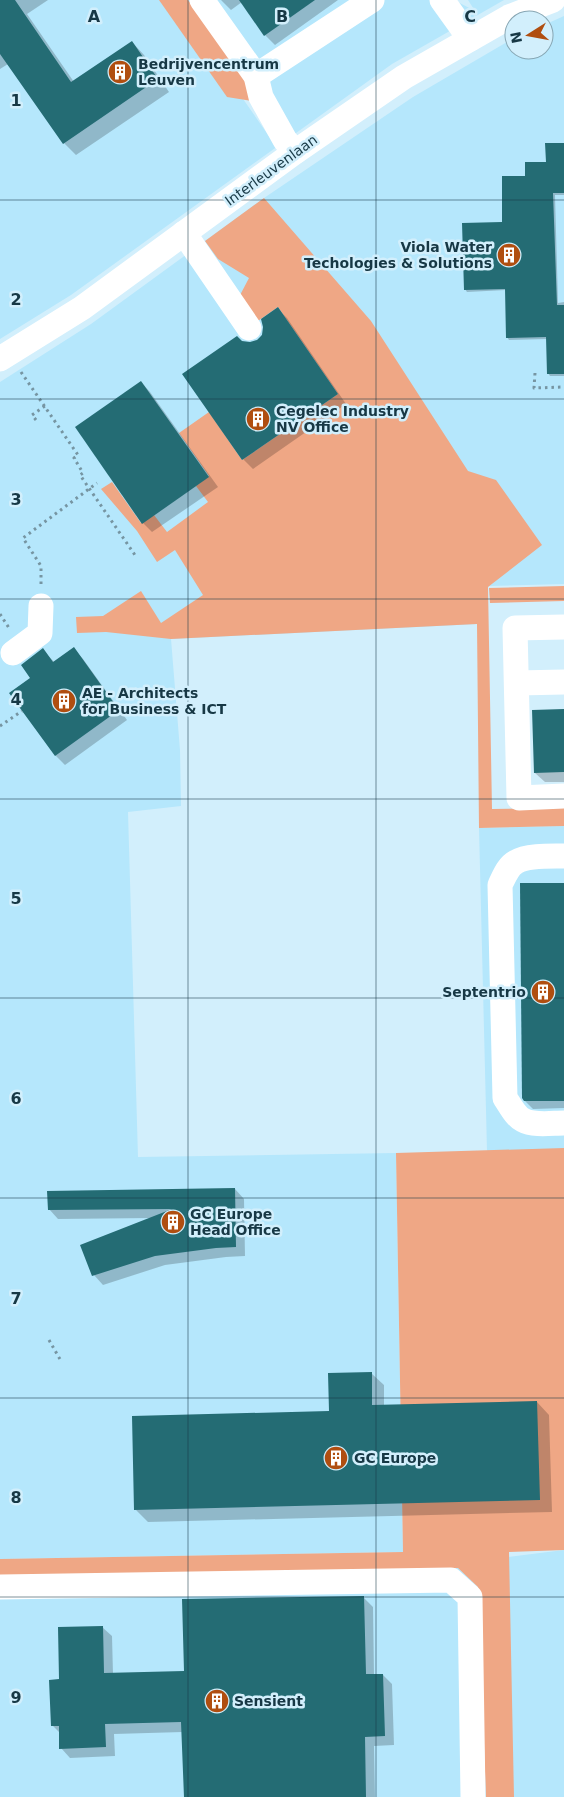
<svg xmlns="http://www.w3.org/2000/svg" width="564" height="1797" viewBox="0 0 564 1797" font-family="'DejaVu Sans',sans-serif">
	<rect width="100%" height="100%" fill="#d2effc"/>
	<g fill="#b5e7fc">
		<path d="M0,0h174l99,142 -26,-62 -59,-80h266l21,11 -7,-11h36l-112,64 -321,231 -71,44z"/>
		<path d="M564,16v568l-76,2 -11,38 -306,15 9,111 1,56 -53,6 10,345 258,-4 7,399 -403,7v-1177l91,-58 173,-126 149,-101 101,-59v12h30v-25z"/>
		<path d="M564,826v323l-77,2 -8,-323z"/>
		<path d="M564,1550v247h-68l-4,-238z"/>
		<path d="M458,1568l20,19 8,210h-486v-217z"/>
	</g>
	<g fill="#efa785">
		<path d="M159,0h29l59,80 5,21 -25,-4z"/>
		<path d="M264,198l107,123 97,150 28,9 46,65 -54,42 4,222 72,-1v18l-85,2 -2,-204 -306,15 -65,-7 -29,1 -1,-16 27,-1 38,-25 20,32 42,-28 -28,-45 -18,12 -20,-31 -36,-42 11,-7 29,41 13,-8 13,17 41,-30 -12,-16 13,-10 -30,-43 30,-21 33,48 96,-66 -60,-87 -23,16 -17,-24 11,-21 -31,-19 -13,-18z"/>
		<path d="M564,586v15l-74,2 -1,-15z"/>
		<path d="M564,1148v402l-55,2 5,245h-28l-8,-210 -20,-19 -458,12v-21l403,-7 -7,-399z"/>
	</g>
	<g fill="#0003">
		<path d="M0,0h48l-21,14 47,68 58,-40 12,13 25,37 -93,63 -12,-12 -56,-79 -8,5z"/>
		<path d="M221,0h117l-63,45 -10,-10 -23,-33 -11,8z"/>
		<path d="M564,144v51h-9l3,108 6,-1v74h-14l-2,-3 -1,-34 -38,1 -2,-3 -1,-47 -39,2 -2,-3 38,-66 23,-46 21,-14z"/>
		<path d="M278,309l9,9 59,86 -93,65 -10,-10 -59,-85 58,-32 8,2 8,-3z"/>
		<path d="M141,382l9,10 68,95 -66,45 -9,-9z"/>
		<path d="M74,649l9,10 44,61 -62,45 -9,-9 -46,-63 21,-15 12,-28 12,13z"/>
		<path d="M564,710v72h-19l-10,-9z"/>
		<path d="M564,884v224l-31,1 -8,-8z"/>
		<path d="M235,1189l9,10 1,57 -19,1 -61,8 -62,20 -9,-10 58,-57 -94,1 -9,-10z"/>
		<path d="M371,1373l13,12v21l153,-4 12,13 3,97 -404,10 -12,-12 195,-98z"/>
		<path d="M363,1597l10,10 1,68h9l9,9 2,61 -20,1 1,51h-190l-2,-65 -69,2 1,22 -45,2 -9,-10 -1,-15 -8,-8 8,-44 42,-54 10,9 1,38 72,-2z"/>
	</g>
	<g fill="#246c74">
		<path d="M0,0h15l56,82 61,-41 26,38 -95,65 -63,-90z"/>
		<path d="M239,0h76l-51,36z"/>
		<path d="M545,143h19v50h-11l4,112h7v69h-17l-1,-37 -40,1 -1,-49 -41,1 -2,-67 40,-1v-46h23v-14h21z"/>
		<path d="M278,307l60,87 -96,66 -60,-86 55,-38 5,5 8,1 7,-2 5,-5 1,-8 -2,-8z"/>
		<path d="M141,381l68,96 -67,47 -67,-97z"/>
		<path d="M74,647l45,63 -64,46 -46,-63 21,-15 -9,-13 22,-17 10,14z"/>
		<path d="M564,709v63l-30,1 -2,-63z"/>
		<path d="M520,883h44v218h-40l-2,-3z"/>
		<path d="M235,1188l1,59 -20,1 -61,8 -63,20 -12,-31 92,-36 -124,1 -1,-19z"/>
		<path d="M372,1372v33l165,-4 3,99 -406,10 -2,-94 197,-5 -1,-38z"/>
		<path d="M364,1596l2,78h17l2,62 -20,1 1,60h-182l-3,-75 -76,2 1,23 -47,2v-23h-8l-2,-46 10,-1 -1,-52 45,-1 1,47 80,-2 -2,-72z"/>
	</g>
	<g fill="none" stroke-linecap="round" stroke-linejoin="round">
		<g stroke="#7695a2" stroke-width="3" stroke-dasharray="2.5 4" stroke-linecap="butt">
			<path d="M21,372l57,83 -4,3 9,15 -3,2 57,83"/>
			<path d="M535,373l-1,15 30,-1"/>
			<path d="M36,420l-4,-5 13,-9"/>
			<path d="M41,584v-18l-18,-28 74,-55"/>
			<path d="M0,614l9,14"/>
			<path d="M0,726l22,-15"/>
			<path d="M49,1340l12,21"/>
		</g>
		<g stroke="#fff" stroke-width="25">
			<path d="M202,0l54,76 5,21 24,43 10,12"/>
			<path d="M442,0l28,39"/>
			<path d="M256,76l116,-76"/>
			<path d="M184,233l65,95"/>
			<path d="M0,359l82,-51 213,-156 109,-75 105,-60 44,-17"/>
			<path d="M564,627l-49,1 4,170 45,-2"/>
			<path d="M13,653l27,-20 1,-27"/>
			<path d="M517,683l47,-1"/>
			<path d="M564,856c-13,0 -37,-1 -48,6 -8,4 -12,15 -16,23l5,213c5,7 10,18 18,22 11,6 29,3 41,3"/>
			<path d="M0,1587l451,-7 19,17 3,200"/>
		</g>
	</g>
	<path fill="none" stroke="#173845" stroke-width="1" stroke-opacity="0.55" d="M188,0v1797M376,0v1797M0,200h564M0,399h564M0,599h564M0,799h564M0,998h564M0,1198h564M0,1398h564M0,1597h564"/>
	<defs>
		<g id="building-disc" transform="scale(1.25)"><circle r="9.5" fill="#b04e10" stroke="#d2effc"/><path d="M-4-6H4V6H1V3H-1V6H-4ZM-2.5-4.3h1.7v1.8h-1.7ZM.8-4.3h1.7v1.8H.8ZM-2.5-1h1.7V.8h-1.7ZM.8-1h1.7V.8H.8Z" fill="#fff"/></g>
	</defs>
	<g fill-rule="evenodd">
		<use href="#building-disc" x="120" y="72"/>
		<use href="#building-disc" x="509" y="255"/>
		<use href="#building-disc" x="258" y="419"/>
		<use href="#building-disc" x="64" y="701"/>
		<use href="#building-disc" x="543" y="992"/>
		<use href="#building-disc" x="173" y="1222"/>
		<use href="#building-disc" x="336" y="1458"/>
		<use href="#building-disc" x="217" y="1701"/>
	</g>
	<g text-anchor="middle" stroke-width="5" stroke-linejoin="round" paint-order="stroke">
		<g font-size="14" font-weight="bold" fill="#173845" stroke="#d2effc" text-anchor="start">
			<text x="138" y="69">Bedrijvencentrum<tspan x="138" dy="16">Leuven</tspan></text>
			<text x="492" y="252" text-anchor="end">Viola Water<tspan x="492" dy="16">Techologies &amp; Solutions</tspan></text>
			<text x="276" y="416">Cegelec Industry<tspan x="276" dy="16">NV Office</tspan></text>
			<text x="82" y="698">AE - Architects<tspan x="82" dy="16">for Business &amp; ICT</tspan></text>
			<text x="526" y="997" text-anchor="end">Septentrio</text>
			<text x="190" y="1219">GC Europe<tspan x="190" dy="16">Head Office</tspan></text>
			<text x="354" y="1463">GC Europe</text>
			<text x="234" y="1706">Sensient</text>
		</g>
		<g font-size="14" fill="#173845" stroke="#d2effc">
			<text transform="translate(271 170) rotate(-36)" y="5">Interleuvenlaan</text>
		</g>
	</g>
	<g font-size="16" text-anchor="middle" font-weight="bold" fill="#173845" stroke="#d2effc" stroke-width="5" stroke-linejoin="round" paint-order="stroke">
		<text x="94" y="22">A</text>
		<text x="282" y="22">B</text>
		<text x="470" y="22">C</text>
		<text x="16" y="106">1</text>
		<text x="16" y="305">2</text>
		<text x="16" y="505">3</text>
		<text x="16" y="705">4</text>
		<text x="16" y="904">5</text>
		<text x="16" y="1104">6</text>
		<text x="16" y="1304">7</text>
		<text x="16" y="1503">8</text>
		<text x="16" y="1703">9</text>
	</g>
	<g transform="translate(529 35) rotate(259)"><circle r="24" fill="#d2effc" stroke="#87a6b3"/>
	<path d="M0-4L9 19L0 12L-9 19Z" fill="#b04e10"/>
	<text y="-8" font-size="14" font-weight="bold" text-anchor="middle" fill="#173845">N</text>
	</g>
</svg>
